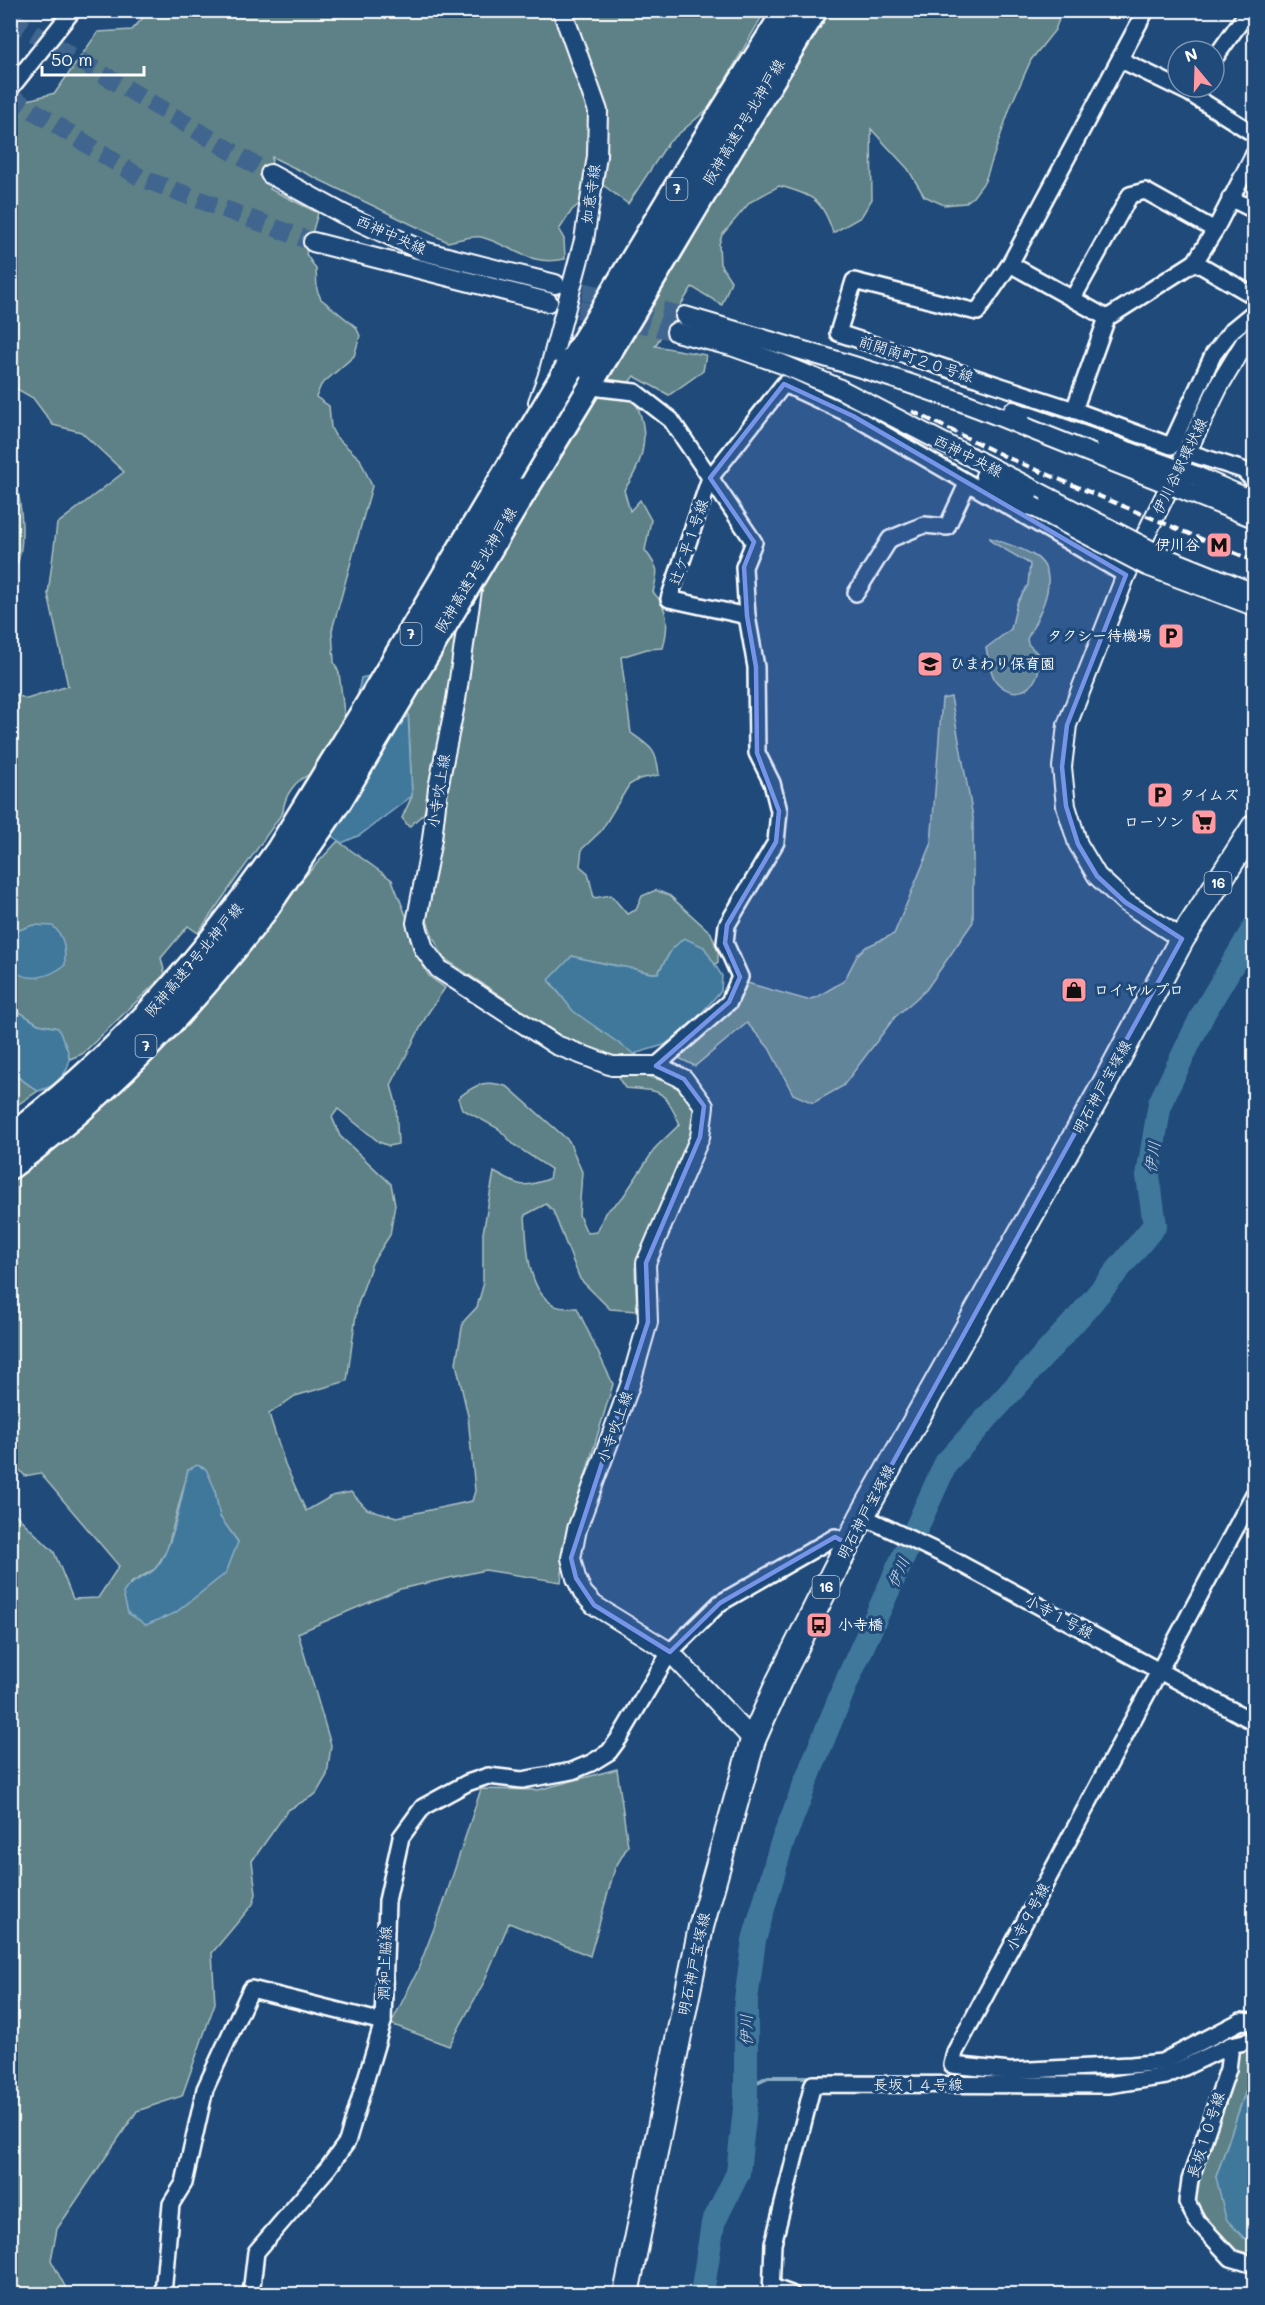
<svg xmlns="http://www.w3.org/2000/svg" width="1265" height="2305" viewBox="0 0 1265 2305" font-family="Mali,'Klee One',sans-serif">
	<rect width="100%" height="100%" fill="#1f4a7a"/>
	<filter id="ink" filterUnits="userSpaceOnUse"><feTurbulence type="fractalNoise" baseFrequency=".0167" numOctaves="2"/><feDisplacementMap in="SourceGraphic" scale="12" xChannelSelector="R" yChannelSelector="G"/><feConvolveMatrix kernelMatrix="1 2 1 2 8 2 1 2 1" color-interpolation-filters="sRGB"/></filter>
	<g filter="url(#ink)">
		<g fill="#5d8186" stroke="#aec0c2" stroke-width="1.5" fill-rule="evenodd">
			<path d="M149,11h616l-55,96 -42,36 -40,61 -25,-19 -31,25 -13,20 5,9 1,20c-37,8 -53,-14 -84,-22 -9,-2 -23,3 -33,5l-176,-85 -2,32 48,24 -12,41 10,15 1,21 4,9 35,28 4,9 -6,20 -33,29 -5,12 13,9 2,22 5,9 24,22 12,27 -40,144 2,32 5,11 6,47 -33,54c-16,4 -28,22 -29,38l-85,121 -10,-7 -27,32 4,16 -83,80 -12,5 -13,-31 -19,-4 -17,-11 -10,1v-321l16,6 41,-13 -20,-92 9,-70 67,-52 -43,-40 -28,-7 -20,-27 -16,-9 -6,-6v-272l5,-8 39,-10 43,-61 34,-2z"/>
			<path d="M828,11h234l-7,19 -24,30 -20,45 -26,76 -12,16 -8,6 -21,2 -20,-9 -16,-27 -37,-40 1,70 -11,18 -28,16c-10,-33 -21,-39 -54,-47l-29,16 -28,33 -3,9 1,20 11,17 -9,24 -30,-18 -37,59 51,9 -3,16 -34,24 -35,-19 -8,10c25,36 23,69 -2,104l6,21 10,-11 11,20 -6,30c14,20 14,18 8,42 16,17 16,33 10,56l-16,1 -26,8 10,76c20,14 26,17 28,42l-20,4 -10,6 -28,46 -19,18 -2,17 8,7 6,25 17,-3 16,19 9,-4 6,-14 14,-6 14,6 41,37 7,19v10l-4,3 -10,-18 -32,2 -14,24c-10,1 -14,-2 -23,-4 -21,-4 -42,-7 -63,-13l-23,25 25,30 67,47 -33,-1 -41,-17 -123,-82 -11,-21 -8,-22 53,-325 147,-249z"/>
			<path d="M10,454c8,31 20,85 5,115l-4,2z"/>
			<path d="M990,538c14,5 30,9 43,17 32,18 5,62 -6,84l1,5 10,10c1,4 2,10 1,14 -4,25 -28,32 -44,12 -5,-8 -7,-23 -9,-32l25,-19 6,-26 11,-18 2,-21 -38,-22z"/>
			<path d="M459,619l-22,152 -13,42 -15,14 -7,-9 10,-22 -4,-87z"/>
			<path d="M951,697l22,120v105l-47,68 -31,27 -52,69 -30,17 -20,-9 -24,-46 -22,-25 -52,43 -16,-8 3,-9 56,-47 9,-19 60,17 10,-3 27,-16 14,-27 8,-7 28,-13 37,-89 11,-146z"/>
			<path d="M338,841l54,39 15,38 6,30 16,28 16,12 -17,25 -37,72 5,18 2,41 -9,2 -10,-4 -41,-33 -6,8 8,19 51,48 4,20 -5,31 -18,28 -15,44 -10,74 -52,15 -26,18 16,50 21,47 26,-15 19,-4 16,17 30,8 75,-16 3,-10 -7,-75 -12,-53 7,-41 14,-15 6,-21v-53l11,-61c26,14 26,17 55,7l2,-10 -37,-24 -15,-16 -37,-20 -4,-11c18,-14 27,-19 50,-11l61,54 13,31 -3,43 8,18 10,-1 8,-19 18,-16 33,-50 24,-23c-18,-35 -16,-33 -55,-36l-6,-9 7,-7c27,5 63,11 71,43 1,6 0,13 0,19l-62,134 2,43 -27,-2 -30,-30 -27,-68 -7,-7 -21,11c2,28 1,75 29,90 5,4 16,3 23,3l36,76 -46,152 -6,46 -76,-12 -85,19 -102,44 33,112 -4,30 -11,19 -28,16 -36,51 4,33 -3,10 -41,49 3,50 -33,93 -45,15 -80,118 -6,31 18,34h-58v-784l43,42 19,47 25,-1 21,-32 -79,-93 -15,3 -14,-16v-279l70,-53 107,-103 108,-139zM188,1470l26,17 6,30 18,25 -109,42 26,-15 12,-19z"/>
			<path d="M10,1072l28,19 -27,18h-1z"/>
			<path d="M617,1769l11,77 -13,22 -25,88 -81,-33 -26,61 -34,62 -58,-22 26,-52 26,-67 38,-116 57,1z"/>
			<path d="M1254,2044v23l-38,110 28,61 10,3v19c-31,-7 -44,-38 -61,-62l40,-127 3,-24z"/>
		</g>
		<g fill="#40789c" stroke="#8caec4" stroke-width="1.5">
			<path d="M406,668l6,128 -52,39 -18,8 -12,-8 -35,-38 10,-17 19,-2 27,-49 10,-51z"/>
			<path d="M33,925l20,1c12,11 12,23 12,39 -17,13 -37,18 -54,4v-33l8,-6z"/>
			<path d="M684,938l20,9 18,29 -1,15 -33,37 -24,17 -30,9 -61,-43 -24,-31 23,-24c21,6 41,9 63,13 10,2 11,5 23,4l14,-24z"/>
			<path d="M21,1013l17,11 20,4c7,17 19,32 4,48 -8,9 -12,12 -24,15l-27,-19v-58z"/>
			<path d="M197,1465l9,4 8,18 6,30 18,25 -12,31 -51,40 -29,12 -18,-12 -5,-20c9,-15 23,-14 33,-25 18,-21 25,-71 32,-98z"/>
			<path d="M1254,2067v174l-10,-3 -18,-19 -10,-42z"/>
		</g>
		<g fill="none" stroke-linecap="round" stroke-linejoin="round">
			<g stroke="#8caec4" stroke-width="4">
				<path d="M1232,2033l22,-3"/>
				<path d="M1192,2055l17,-9"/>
				<path d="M1085,2078l50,-4"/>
				<path d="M746,2099l7,-15 15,-7h46"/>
			</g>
			<path stroke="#40789c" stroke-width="24" d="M702,2294l11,-71 25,-50 8,-74v-99l8,-60 27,-94 31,-80 38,-92 96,-211 138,-152 71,-86 -7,-49 12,-73 43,-89 51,-86"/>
			<g stroke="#41658e" stroke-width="18" stroke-dasharray="18 9" stroke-linecap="butt">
				<path d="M10,19l260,155"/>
				<path d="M10,96l131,82 172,64"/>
				<path d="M557,285l128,31"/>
				<path d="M552,303l124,29"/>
			</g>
			<g stroke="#fff" stroke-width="20">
				<g id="minor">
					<path d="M1146,10l-136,254 -33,48 -123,-31 -16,52 236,77 97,36 42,-91 19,-25 22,-18"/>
					<path d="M1214,59l35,-49"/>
					<path d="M1121,60l68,33 65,41"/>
					<path d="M10,89l63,-79"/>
					<path d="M1230,198l24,12"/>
					<path d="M1195,262l59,34"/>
					<path d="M1010,264l97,54"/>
					<path d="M1073,298l57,-103 15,-4 70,39"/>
					<path d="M600,388l35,4 36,28 83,122 -10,25 3,49 9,51 1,86 15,30 7,28 -3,31 -49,83 -2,18 15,34 -11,25 -73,64"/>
					<path d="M1074,410l33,-92 88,-56 20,-32 39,-76"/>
					<path d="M1187,452l56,18 11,11"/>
					<path d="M856,593l34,-54 34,-14 23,2 20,-43"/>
					<path d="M747,616l-78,-17 41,-121 74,-94 69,32 273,159"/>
					<path d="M1254,1494l-299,558 -3,13 58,6 121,-6 31,-3 79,-41 13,1"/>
					<path d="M862,1516l84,40 308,166"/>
					<path d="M1231,2045l-3,24 -38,111 -3,22 10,19 34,37 23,7"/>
					<path d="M772,2287l19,7"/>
					<path d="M163,2294l8,-90 13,-21 21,-94 46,-100 132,33"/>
					<path d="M251,2294l5,-42 72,-84 19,-26 36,-120 4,-121 14,-64 22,-30 44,-24 21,-7 34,4 50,-9 19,-8 18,-11 11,-15 50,-85 50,-49 115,-66 13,7"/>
					<path d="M771,2294l2,-50 40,-160 295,1 58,-9 65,-31 23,-5"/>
				</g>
			</g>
			<g stroke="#fff" stroke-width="22">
				<g id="tertiary">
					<path d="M270,174l73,40 80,37 132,33"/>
					<path d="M313,242l235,60"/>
					<path d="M685,316c114,34 230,64 340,111"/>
					<path d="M676,332l55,14 51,18 54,23 214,111"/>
					<path d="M538,402l9,-24 37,-138 13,-84 1,-45 -36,-101"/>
					<path d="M1013,411l92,32"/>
					<path d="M985,476l47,30"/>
					<path d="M473,583l-17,117 -18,88 -6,51 -16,84 8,26 15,20 117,76 56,21h44l28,13 20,27 -4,31 -54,126 2,59 -18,63 -53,144 -6,29 5,20 7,15 11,12 76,47 83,88"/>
					<path d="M1182,939l-57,-37 -28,-26 -19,-32 -12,-38 -4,-39 5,-42 59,-150 94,-191 25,-41 9,-8"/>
				</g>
			</g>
			<g stroke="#fff" stroke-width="28">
				<path id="primary" d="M626,2294l75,-367 52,-187 26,-59 83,-165 243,-433 77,-144 72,-112"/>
			</g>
			<g stroke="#fff" stroke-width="32">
				<g id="motorway">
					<path d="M569,369l140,-233 79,-126"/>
					<path d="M522,492c99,-159 192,-322 291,-482"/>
					<path d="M10,1139c92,-69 170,-151 237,-243"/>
					<path d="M10,1165c97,-72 181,-160 254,-256"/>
				</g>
			</g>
			<use href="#minor" stroke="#1f4a7a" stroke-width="15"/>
			<use href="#tertiary" stroke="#1f4a7a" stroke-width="18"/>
			<use href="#primary" stroke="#1f4a7a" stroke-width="24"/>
			<use href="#motorway" stroke="#1f4a7a" stroke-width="27"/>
			<path stroke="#fff" stroke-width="4" stroke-dasharray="9 4.5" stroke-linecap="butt" d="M912,411l94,46 248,104"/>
			<g stroke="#fff" stroke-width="22" stroke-linecap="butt">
				<g id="tertiary-bridge">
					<path d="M1025,427l229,91"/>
					<path d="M1105,443l91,33 58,25"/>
					<path d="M1050,498l114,59 90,36"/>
					<path d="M1032,506l115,60 107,40"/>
				</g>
			</g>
			<g stroke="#fff" stroke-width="32" stroke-linecap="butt">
				<g id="motorway-bridge">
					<path d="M247,896l32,-44 86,-140 204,-343"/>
					<path d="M264,909l74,-109 184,-308"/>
				</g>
			</g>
			<use href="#tertiary-bridge" stroke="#1f4a7a" stroke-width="18"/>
			<use href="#motorway-bridge" stroke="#1f4a7a" stroke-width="27"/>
		</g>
	</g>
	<path fill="#7795e8" fill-opacity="0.2" stroke="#7795e8" stroke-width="4.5" stroke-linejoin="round" d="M784,384l69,32 273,159 -59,150 -5,42 4,39 12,38 19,32 28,26 57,37 -334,605 -13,-7 -115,66 -50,49 -76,-47 -18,-27 -5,-20 77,-236 -2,-59 54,-126 4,-31 -20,-27 -28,-13 73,-64 11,-25 -15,-34 2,-18 49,-83 3,-31 -22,-58 -1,-86 -9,-51 -3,-49 10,-25 -44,-64z"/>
	<defs>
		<g id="metro-square" transform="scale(1.35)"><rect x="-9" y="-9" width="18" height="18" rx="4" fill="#ff9aa2" stroke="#1f4a7a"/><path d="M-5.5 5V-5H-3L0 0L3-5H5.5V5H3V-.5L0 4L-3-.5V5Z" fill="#111"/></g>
		<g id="parking-square" transform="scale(1.35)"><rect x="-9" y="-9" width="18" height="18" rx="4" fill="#ff9aa2" stroke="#1f4a7a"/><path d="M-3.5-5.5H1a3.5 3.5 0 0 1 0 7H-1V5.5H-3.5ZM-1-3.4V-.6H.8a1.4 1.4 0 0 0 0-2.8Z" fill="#111"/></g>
		<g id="school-square" transform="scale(1.35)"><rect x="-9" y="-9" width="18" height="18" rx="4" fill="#ff9aa2" stroke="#1f4a7a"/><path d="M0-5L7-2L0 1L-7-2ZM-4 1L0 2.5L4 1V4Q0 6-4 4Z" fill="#111"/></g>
		<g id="supermarket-square" transform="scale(1.35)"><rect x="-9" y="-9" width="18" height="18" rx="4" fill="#ff9aa2" stroke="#1f4a7a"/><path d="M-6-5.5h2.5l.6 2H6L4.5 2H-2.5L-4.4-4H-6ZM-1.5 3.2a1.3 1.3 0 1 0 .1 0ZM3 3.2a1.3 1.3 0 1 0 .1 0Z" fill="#111"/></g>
		<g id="shop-square" transform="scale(1.35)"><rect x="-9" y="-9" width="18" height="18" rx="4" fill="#ff9aa2" stroke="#1f4a7a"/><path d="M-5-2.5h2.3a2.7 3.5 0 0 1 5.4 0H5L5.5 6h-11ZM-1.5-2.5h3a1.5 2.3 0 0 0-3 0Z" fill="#111"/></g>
		<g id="bus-square" transform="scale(1.35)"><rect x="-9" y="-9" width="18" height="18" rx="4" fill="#ff9aa2" stroke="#1f4a7a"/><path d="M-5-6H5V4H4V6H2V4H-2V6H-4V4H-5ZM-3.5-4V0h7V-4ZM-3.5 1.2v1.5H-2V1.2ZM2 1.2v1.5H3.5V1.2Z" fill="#111"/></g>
	</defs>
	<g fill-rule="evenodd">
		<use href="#metro-square" x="1219" y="545"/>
		<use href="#parking-square" x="1171" y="636"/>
		<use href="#school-square" x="930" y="664"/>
		<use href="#parking-square" x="1160" y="795"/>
		<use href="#supermarket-square" x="1204" y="822"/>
		<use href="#shop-square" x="1074" y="990"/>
		<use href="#bus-square" x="819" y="1625"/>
	</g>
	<g text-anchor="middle" stroke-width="6" stroke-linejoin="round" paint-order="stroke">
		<g fill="#1f4a7a" stroke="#bcc9d7" stroke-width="1.5">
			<rect x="666.5" y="178" width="21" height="22" rx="4.5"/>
			<rect x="400.5" y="623" width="21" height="22" rx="4.5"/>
			<rect x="1204.5" y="872" width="27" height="22" rx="4.5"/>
			<rect x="135.5" y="1035" width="21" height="22" rx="4.5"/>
			<rect x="812.5" y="1576" width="27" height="22" rx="4.5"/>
		</g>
		<g font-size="14" font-weight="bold" fill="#fff">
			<text x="677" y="194">7</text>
			<text x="411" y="639">7</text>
			<text x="1218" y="888">16</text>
			<text x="146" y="1051">7</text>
			<text x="826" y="1592">16</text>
		</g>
		<g font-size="15" fill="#fff" stroke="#1f4a7a">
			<text transform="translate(744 122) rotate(-59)" y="5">阪神高速7号北神戸線</text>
			<text transform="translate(591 194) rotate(-82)" y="5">如意寺線</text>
			<text transform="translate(391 235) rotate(24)" y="5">西神中央線</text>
			<text transform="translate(916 359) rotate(18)" y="5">前開南町２０号線</text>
			<text transform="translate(968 456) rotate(27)" y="5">西神中央線</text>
			<text transform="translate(1180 466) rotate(-64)" y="5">伊川谷駅環状線</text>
			<text transform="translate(689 542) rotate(-71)" y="5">辻ケ平１号線</text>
			<text transform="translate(476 570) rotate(-59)" y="5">阪神高速7号北神戸線</text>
			<text transform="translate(439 791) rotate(-81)" y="5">小寺吹上線</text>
			<text transform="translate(194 960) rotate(-50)" y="5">阪神高速7号北神戸線</text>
			<text transform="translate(1102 1087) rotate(-61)" y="5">明石神戸宝塚線</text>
			<text transform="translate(615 1427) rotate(-70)" y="5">小寺吹上線</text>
			<text transform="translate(866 1512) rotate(-62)" y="5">明石神戸宝塚線</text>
			<text transform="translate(1059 1617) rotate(28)" y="5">小寺１号線</text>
			<text transform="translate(1028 1917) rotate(-62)" y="5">小寺９号線</text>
			<text transform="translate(385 1963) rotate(-88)" y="5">潤和上脇線</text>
			<text transform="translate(694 1964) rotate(-78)" y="5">明石神戸宝塚線</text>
			<text x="918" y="2090">長坂１４号線</text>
			<text transform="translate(1206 2135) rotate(-72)" y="5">長坂１０号線</text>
		</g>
		<g font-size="15" font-weight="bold" fill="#fff" stroke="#1f4a7a" text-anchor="start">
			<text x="1200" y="550" text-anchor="end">伊川谷</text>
			<text x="1152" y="641" text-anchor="end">タクシー待機場</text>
			<text x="950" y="669">ひまわり保育園</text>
			<text x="1180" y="800">タイムズ</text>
			<text x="1184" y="827" text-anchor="end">ローソン</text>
			<text x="1094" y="995">ロイヤルプロ</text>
			<text x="838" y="1630">小寺橋</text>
		</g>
		<g font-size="16" font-style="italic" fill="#cfdde6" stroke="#1f4a7a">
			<text transform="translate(1152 1157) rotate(-82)" y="6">伊川</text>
			<text transform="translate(898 1572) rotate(-66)" y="6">伊川</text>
			<text transform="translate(746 2030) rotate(-90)" y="6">伊川</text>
		</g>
	</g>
	<rect width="1265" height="2305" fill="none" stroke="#1f4a7a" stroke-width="36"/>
	<rect x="18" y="18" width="1229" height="2269" fill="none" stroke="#fff" stroke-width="2" filter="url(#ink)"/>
	<g transform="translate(1196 69) rotate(341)"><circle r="28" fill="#1f4a7a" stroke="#7992af" stroke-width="1.5"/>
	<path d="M0-4.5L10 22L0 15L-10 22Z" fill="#ff9aa2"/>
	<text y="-9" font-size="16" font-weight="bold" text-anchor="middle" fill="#ffffff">N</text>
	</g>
	<path d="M42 66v9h102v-9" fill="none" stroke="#ffffff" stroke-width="3"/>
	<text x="51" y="66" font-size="18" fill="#ffffff" stroke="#1f4a7a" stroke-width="4.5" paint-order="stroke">50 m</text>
</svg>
